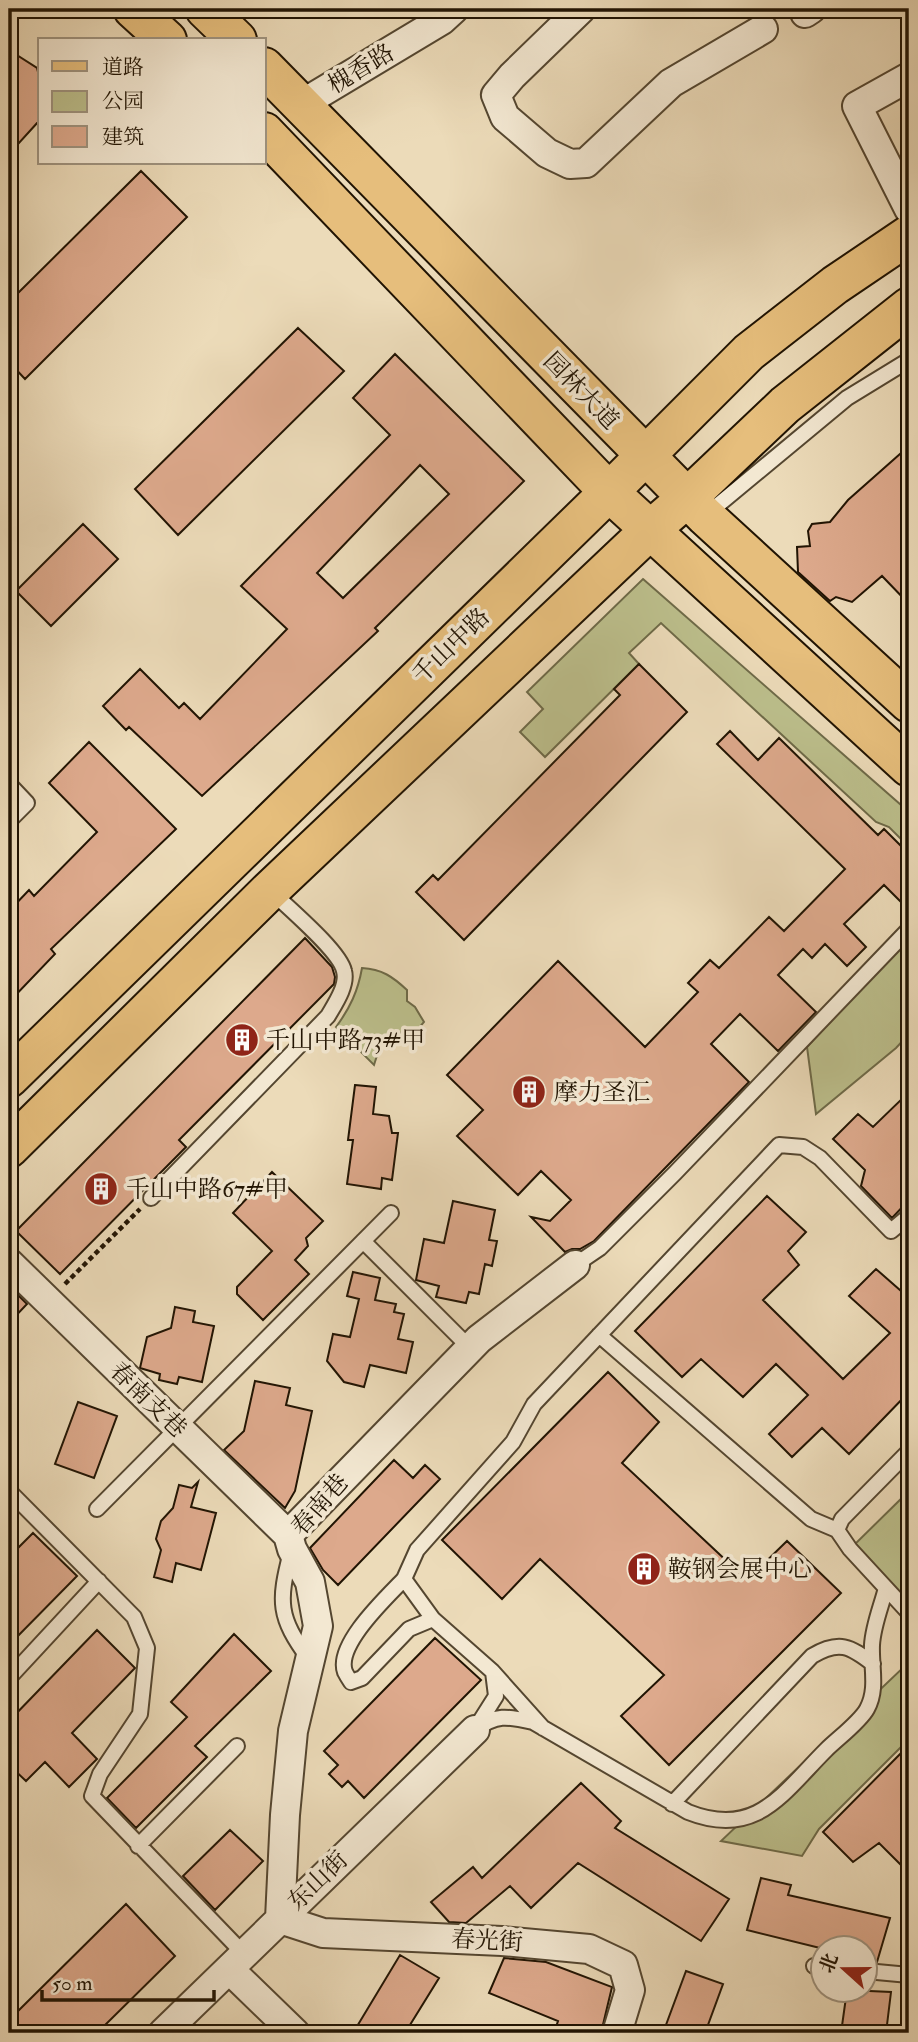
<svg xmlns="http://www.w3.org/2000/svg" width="918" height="2042" viewBox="0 0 918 2042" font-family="'IM FELL Double Pica','Noto Serif SC',serif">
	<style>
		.green { fill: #bcbf8c; stroke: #6e6a48; stroke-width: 2 }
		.building { fill: #dda98c; stroke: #211403; stroke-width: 2; fill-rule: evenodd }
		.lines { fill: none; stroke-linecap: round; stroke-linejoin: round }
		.service-casing { stroke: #544630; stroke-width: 18 }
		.minor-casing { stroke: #544630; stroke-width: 32 }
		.primary-casing { stroke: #211403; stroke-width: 42 }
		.path { stroke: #211403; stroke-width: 4.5; stroke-dasharray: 5 3.5; stroke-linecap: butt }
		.service { stroke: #f3e8d2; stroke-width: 14 }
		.minor { stroke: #f3e8d2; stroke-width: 28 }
		.primary { stroke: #e6be7c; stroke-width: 38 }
		.labels { text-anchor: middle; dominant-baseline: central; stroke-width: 7; stroke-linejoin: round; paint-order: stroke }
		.street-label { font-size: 24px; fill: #211403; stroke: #f3e8d2 }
		.poi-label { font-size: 24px; fill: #211403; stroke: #f3e8d2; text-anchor: start }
	</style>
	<rect width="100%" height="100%" fill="#ecdbb9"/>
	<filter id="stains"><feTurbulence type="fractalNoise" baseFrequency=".00286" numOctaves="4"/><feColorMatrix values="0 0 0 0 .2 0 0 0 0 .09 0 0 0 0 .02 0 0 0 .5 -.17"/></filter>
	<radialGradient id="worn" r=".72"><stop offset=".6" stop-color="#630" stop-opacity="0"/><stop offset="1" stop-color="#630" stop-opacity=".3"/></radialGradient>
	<!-- green -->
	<path class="green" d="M643,579l266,233v35l-20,-20 -13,-5 -215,-199 -32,30 10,11 -94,93 -25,-25 23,-23 -16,-17z
		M909,937v97l-13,14 -80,66 -9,-67z
		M362,968c20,1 31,9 45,22v11l8,6 9,15 -10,12 -19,-2 -15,14 -6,19 -38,-38c14,-19 22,-36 26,-59z
		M909,1491v113l-59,-55z
		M909,1662v77l-90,90 -17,27 -81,-15z"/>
	<!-- building -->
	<path class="building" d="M9,50l28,18 3,12 -2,42 -29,32z
		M141,171l46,46 -162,162 -16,-17v-60z
		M298,328l46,43 -166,164 -43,-46z
		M395,354l129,127 -149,147 3,3 -176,165 -73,-69 -3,3 -23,-24 37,-37 39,39 5,-5 16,16 87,-90 -46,-43 149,-151 -37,-37zM420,465l29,29 -106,104 -26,-25z
		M909,446v158l-27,-28 -30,26 -16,-5 -6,4 -32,-29 -1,-25 13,-1 -2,-15 4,-7 18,-2 18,-22z
		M83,524l35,35 -67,67 -35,-35z
		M639,664l48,48 -223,228 -48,-48 17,-17 5,5 182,-185 -6,-6z
		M730,731l28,29 21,-22 99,97 6,-6 25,25v56l-25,-25 -40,39 22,23 -19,19 -22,-22 -13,14 -9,-9 -25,26 38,37 -38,39 -38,-37 -29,30 38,38 -155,159 -14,8h-8l-7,3 -34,-35 19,4 21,-21 -30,-29 -23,24 -61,-59 26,-26 -36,-35 111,-114 87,86 53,-55 -10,-9 22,-23 9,8 50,-51 15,14 61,-62 -128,-125z
		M89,742l87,87 -125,120 4,5 -46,48v-91l20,-21 5,6 63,-64 -48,-49z
		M305,938l27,29 3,10 -1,7 -155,156 7,7 -126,127 -44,-43z
		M355,1085l21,2 -3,27 16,2 3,17h6l-6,47 -10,-2 -1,11 -34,-5 6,-44h-5z
		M909,1092v108l-17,18 -31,-32 4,-16 -32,-31 25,-25 15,13z
		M272,1172l51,49 -17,17 2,8 -13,14 14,14 -46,46 -26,-26v-7l35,-36 -39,-38z
		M767,1196l39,36 -18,19 11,14 -36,35 80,79 47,-46 -41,-37 27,-27 33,29v94l-60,62 -27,-26 -30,29 -23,-23 39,-39 -32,-31 -33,33 -42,-38 -19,18 -47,-46z
		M453,1201l42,9 -6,30 8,1 -5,25 -7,-2 -6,30 -10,-2 -3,11 -30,-6 3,-11 -23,-6 8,-41 20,4z
		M353,1272l27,6 -5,22 21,4 -2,8 10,2 -6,25 15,3 -7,31 -36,-8 -6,22 -20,-5 -17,-21 6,-27 17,3 9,-38 -12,-3z
		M9,1286l18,18 -18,19z
		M175,1307l20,4 -2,11 21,4 -12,56 -23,-5 -2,7 -18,-4 1,-6 -20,-6 7,-31 24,-9z
		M608,1372l51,50 -37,41 125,117 40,-39 54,52 -172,172 -48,-49 43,-41 -124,-116 -38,40 -60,-59z
		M255,1381l35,7 -4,17 26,6 -17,80 -10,17 -61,-58 20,-19z
		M78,1402l39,14 -23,62 -39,-14z
		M394,1460l19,18 12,-13 15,14 -102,106 -15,-15 -13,-22z
		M198,1482l-7,25 25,6 -15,57 -25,-7 -4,19 -18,-5 7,-27 -5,-11 5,-18 12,-13 6,-23 13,3z
		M33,1533l44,43 -68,69v-88z
		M97,1630l38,38 -63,65 25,26 -28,28 -24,-25 -19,19 -17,-16v-44z
		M234,1634l37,37 -76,75 12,11 -71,71 -29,-30 80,-81 -16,-15z
		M435,1638l46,42 -117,118 -16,-17 -6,6 -13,-13 9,-9 -14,-14z
		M909,1745v128l-30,-30 -26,19 -30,-30z
		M581,1783l40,38 -6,7 114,71 -28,42 -123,-78 -47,45 -21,-22 -44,37 -17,-1 -18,-20 42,-35 9,11z
		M230,1830l33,31 -48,49 -32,-34z
		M761,1878l30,7 -3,10 102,23 -13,44h-12v-14h-45l-73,-18z
		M126,1904l49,52 -78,77h-88v-13z
		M400,1955l39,23 -34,55h-52z
		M504,1958l42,4 66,25 -11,46h-47l4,-12 -69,-28z
		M686,1971l37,13 -18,49h-42z
		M847,1990l44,2 -5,41h-45z"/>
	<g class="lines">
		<!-- service casing -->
		<g class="service-casing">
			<path id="service" d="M706,515l141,-117 62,-38
				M9,784l18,19 -18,18
				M151,1198l177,-182c7,-12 20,-31 16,-45 -4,-20 -57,-64 -73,-80
				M363,1241l107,107
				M575,1265l25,-17 75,-75 234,-244
				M599,1335l212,184 26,11
				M909,1451l-67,68 -5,11 13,19 59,64
				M9,1491l125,126 13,31 -7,66 -40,60 -8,22 152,158
				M97,1509l294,-296
				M291,1552c-13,50 -13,65 18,107
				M404,1579c-17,18 -69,66 -59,93 2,4 4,7 6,10l11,-4 47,-49 24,-10
				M9,1678l90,-97
				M477,1726l19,-30 -3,-24
				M543,1728l-51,-57 -59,-52 -29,-40 13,-29 96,-108 21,-38 245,-259 24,2 17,11 71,73 18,-15
				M475,1730c21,-16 32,-14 58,-8l155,90c68,27 94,-18 138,-62 11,-11 34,-28 41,-41 11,-20 4,-42 5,-64 1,-19 9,-38 14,-57
				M672,1804l140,-148c27,-16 38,-10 61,8
				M138,1846l99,-100
				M814,1966l10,1
				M866,1971l43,4"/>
		</g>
		<!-- minor casing -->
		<g class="minor-casing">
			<path id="minor" d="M581,9l-69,67 -16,19 9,22 42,36 23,11 16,-1 85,-80 92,-54
				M805,13l6,-4
				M909,77l-52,29 52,103
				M302,104l140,-84 12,-11
				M9,1263l279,272
				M288,1535l4,14 18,33 8,44 -25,105 -8,84 -5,104 43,14 179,8 87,8 34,16 7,25 -13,43
				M288,1535l191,-196 96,-74
				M229,1969l66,64
				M163,2033l312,-303"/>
		</g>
		<!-- primary casing -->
		<g class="primary-casing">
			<path id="primary" d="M133,9l34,31
				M205,9l32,31
				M264,67l441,449 204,187
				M264,132l345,360 300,275
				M9,1078l600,-586 140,-140 86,-67 74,-50
				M9,1148l261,-258 380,-360 37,-32 98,-93 124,-98"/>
		</g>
		<!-- path -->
		<path class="path" d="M65,1284l75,-75"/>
		<!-- service -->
		<use href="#service" class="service"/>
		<!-- minor -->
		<use href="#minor" class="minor"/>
		<!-- primary -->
		<use href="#primary" class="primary"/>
	</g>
	<!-- icons -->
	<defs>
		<g id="building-disc" transform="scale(1.75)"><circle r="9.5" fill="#8f2418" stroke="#f3e8d2"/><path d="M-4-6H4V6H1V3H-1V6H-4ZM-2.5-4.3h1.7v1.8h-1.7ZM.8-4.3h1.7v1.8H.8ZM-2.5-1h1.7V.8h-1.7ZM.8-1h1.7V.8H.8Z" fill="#fff"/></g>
	</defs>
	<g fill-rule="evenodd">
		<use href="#building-disc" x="242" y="1040"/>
		<use href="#building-disc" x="529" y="1092"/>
		<use href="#building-disc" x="101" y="1189"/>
		<use href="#building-disc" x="644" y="1569"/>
	</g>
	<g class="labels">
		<!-- street labels -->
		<g class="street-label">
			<text transform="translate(361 69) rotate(-31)">槐香路</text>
			<text transform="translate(581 391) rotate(46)">园林大道</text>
			<text transform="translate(451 646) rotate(-44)">千山中路</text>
			<text transform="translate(148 1400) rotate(44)">春南支巷</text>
			<text transform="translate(320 1505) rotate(-49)">春南巷</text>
			<text transform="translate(318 1881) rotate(-44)">东山街</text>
			<text transform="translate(487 1941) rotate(3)">春光街</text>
		</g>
		<!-- poi labels -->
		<g class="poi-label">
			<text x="266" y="1040">千山中路73#甲</text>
			<text x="554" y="1092">摩力圣汇</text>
			<text x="126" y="1189">千山中路67#甲</text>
			<text x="668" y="1569">鞍钢会展中心</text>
		</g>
	</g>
	<!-- margin -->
	<rect width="918" height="2042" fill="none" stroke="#ecdbb9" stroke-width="35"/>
	<rect x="10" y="10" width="897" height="2021" fill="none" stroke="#211403" stroke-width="3.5"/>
	<rect x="18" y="18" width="883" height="2007" fill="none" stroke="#211403" stroke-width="2"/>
	<!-- legend -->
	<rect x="38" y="38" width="228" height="126" fill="#f3e8d2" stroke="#9f937f" stroke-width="2"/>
	<rect x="52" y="61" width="35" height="10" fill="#e6be7c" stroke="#9f937f" stroke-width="2"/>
	<text x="102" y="74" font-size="21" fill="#211403">道路</text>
	<rect x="52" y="91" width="35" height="21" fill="#bcbf8c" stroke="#9f937f" stroke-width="2"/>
	<text x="102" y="108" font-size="21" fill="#211403">公园</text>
	<rect x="52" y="126" width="35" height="21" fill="#dda98c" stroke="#9f937f" stroke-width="2"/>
	<text x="102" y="144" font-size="21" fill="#211403">建筑</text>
	<!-- north arrow -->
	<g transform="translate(844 1969) rotate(291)"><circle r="33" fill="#f3e8d2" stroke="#9f937f" stroke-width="2"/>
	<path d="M0-5L12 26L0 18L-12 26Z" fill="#8f2418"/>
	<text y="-10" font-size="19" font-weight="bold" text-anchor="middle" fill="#211403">北</text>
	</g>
	<!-- scale -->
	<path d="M42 1990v10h172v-10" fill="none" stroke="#211403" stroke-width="3.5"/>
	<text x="52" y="1990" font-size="21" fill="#211403" stroke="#f3e8d2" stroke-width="5" paint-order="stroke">50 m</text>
	<rect width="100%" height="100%" filter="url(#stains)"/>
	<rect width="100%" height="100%" fill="url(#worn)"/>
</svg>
